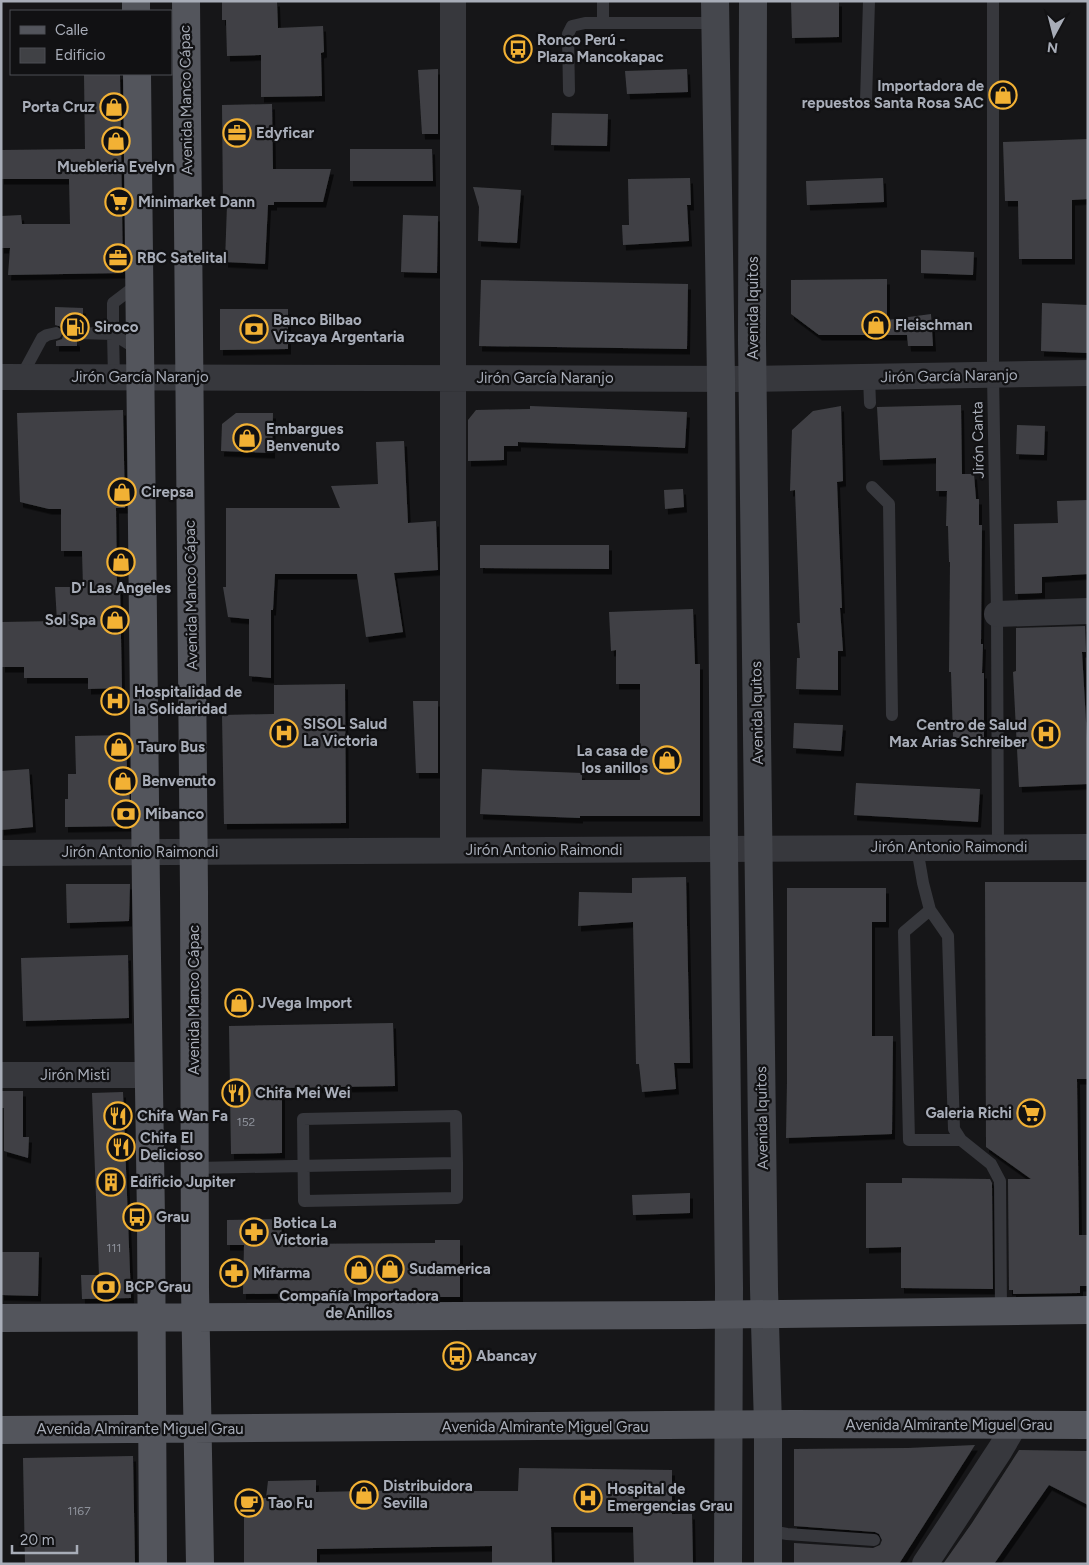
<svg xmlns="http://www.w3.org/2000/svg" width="1089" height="1565" viewBox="0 0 1089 1565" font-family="Figtree,sans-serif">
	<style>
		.building { fill: #404145; filter: url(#shadow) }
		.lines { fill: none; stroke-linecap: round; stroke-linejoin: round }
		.lane { stroke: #37383d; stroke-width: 12 }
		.street { stroke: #37383d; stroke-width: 26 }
		.secondary { stroke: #45474d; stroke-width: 28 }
		.primary { stroke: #53555c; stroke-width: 28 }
		.labels { text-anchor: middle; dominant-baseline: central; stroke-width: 4.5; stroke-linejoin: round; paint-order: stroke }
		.number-label { font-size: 12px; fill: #8e929b }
		.poi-label { font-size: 15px; font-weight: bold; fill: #a8adb8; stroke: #111113; text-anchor: start }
		.street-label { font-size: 15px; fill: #a8adb8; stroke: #111113 }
	</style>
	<defs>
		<filter id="shadow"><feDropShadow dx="3" dy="5.5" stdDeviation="0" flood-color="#0009"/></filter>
	</defs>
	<rect width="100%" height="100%" fill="#161618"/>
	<!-- building -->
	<path class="building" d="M222,1h55l1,27 45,-2 1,26 -3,1 1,43 -61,1v-42l-34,1 -1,-36h-4z
		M791,1h48v36l-47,1z
		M438,69v65h-16l-4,-64z
		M687,69l1,23 -61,2 -2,-23z
		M84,74h36l3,199 -115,2 2,-27h-9v-32l20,-1 1,9h48l-1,-45h-68v-29l84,-1z
		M272,104l1,65h58l-8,33h-49v3h-6l-3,59 -40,-2 2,-57h-4l-1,-100z
		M552,113l56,1 -1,32 -56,-1z
		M1088,139v60l-16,1v59h-53l-1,-58h-13l-2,-59z
		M350,149h82l1,32h-83z
		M690,178l1,27h-4l2,36 -66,4 -1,-20h7l-1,-46z
		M883,178l1,24 -77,3 -1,-24z
		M473,187l48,3 -4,53 -39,-2 1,-34z
		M403,215l35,1 -1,57 -36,-1z
		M921,250l53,2 -1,23 -52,-2z
		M887,279v41l44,-6 2,32h-25l-1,-11h-88l-28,-21v-34z
		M481,280l207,4 -1,65 -208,-3z
		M1042,303l46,2v48l-47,-2z
		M55,307l28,1v17l-9,1 -5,6 1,5 7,4v5h-21v-5l6,-2 2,-7 -2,-5 -7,-2z
		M220,309h68v40l-68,1z
		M961,405l1,69h12l2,25h3v26h3l-1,119h2l-1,29h2v64l-31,1 -2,-66h-2l1,-110h-1l-1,-36h-2l1,-35h-11v-33l-56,2 -3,-53z
		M530,406l157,6 -2,36 -167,-6v4h-14v14l-36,1v-41l8,-10 54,-1z
		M841,406l2,75 -6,1 5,126h-2l3,43h-5v39l-42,-1 1,-31h3l-3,-35h3l-5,-133 -5,1 2,-61 21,-19z
		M123,410l2,98h-9l1,78h3l2,102 -34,1v-11h-64v-11h-22v-45l55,-1 -2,-34h28l-1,-36h-21v-42h-12l-29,-7 -3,-89z
		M236,413h37l-1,40 -51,-2 1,-27z
		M1017,425l28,1 -1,29 -28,-1z
		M404,441l4,82 28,-2 2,49 -44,3 9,59 -37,5 -9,-63h-82l-2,36h-2v68l-22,-2v-57l-21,-2 -5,-30h3v-79h114l-9,-22 47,-2 -2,-42z
		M683,489l1,18 -19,2 -1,-19z
		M1088,500v74l-46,3v16l-27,1 -1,-70 44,-1 -1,-22z
		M480,545h129v24l-129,-1z
		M693,609l2,55h5v152h-120v2l-100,-4 2,-45 100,4v7h58v-96h-24v-34l-5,1 -2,-39z
		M1085,626l1,26h-4l6,104v28l-69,3 -6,-115 3,-1v-43z
		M345,684l1,139 -122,1 -2,-109 52,-1v-29z
		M413,701h25v72h-22z
		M794,723l49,2 -2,26 -48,-3z
		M126,735l1,34h2l1,57 -65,1v-28h3v-25h8l-1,-38z
		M29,769l4,58 -32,3v-59z
		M856,783l124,6 -2,33 -124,-7z
		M686,877l4,186h-16l2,26 -34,3 -3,-28h-3l-3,-142 -55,4 1,-34 53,1v-15z
		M985,882h103v197h-11l2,156h9v51h-8v7l-67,1v-4h-4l-1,-111h23l-45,-32z
		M66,884h64l-1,37 -62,2z
		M787,888h99v34h-14v114h21l-1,98 -106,4 1,-56z
		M128,955l1,63 -106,3 -2,-63z
		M393,1023l2,63 -113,2v65l-51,1 -2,-128z
		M1,1091h22v46h6l-1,21 -24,-7v-43h-3z
		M123,1092l8,206 -49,1 -1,-24h18l-7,-182z
		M902,1178l88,1 2,4 1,106 -92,-1v-41l-35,1v-65h36z
		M690,1193v20l-57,2 -1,-20z
		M281,1219l1,25 153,-1v-3h25v57h-25v-2l-90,2v-4l-102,1 1,-49h-17v-25z
		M1,1252h38l-1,44 -37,-1z
		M975,1445l-76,119h-105v-21l79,5 7,-3 2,-5 -3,-6 -4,-2 -81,-6v-77l114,-1z
		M1019,1450l69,1v54l-39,-20 -55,79h-51l29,-41z
		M133,1456l2,108h-110l-2,-106z
		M519,1468l153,2v44h20l1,50h-59l-1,-37h-82l1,37h-60v-18l-175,3v15h-73v-66h22l2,-17 48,-1v12l156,-3v2h46z"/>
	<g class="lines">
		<!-- lane -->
		<path class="lane" d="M603,1v22h113
			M993,1v374l4,239 1,233
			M569,91l-1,-57 4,-8 13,-3h18
			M866,101l3,-100
			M138,284l-25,19v31l27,17
			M77,333l36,1 1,43
			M21,377l21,-39 5,-3 9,-2
			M869,378l1,25
			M872,487l17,17 3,211
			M917,848l6,35 7,27 18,26 6,193 7,11 30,24 9,17 1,130
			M930,910l-26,22 5,208h52
			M195,1168c87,-1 174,-4 262,-5v35l-153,3 -1,-82 153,-3 1,47
			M768,1527l8,5 11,2 87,6"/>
		<!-- street -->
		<path class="street" d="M453,1v849
			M1,377l752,2 335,-6
			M997,614l91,-3
			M1,853l1087,-6
			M1,1075h148
			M925,1564l75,-114 14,-24"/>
		<!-- secondary -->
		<path class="secondary" d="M715,1l6,378 3,470 5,439 -1,276
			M753,1l-1,339 12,949 4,136v139"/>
		<!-- primary -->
		<path class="primary" d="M136,1v10
			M186,1l8,891 1,396 5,276
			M137,74l9,818 5,327 2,345
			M1,1318l694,-3 393,-5
			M1,1430l791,-6 296,1"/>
	</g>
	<!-- icons -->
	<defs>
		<g id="bus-ring" transform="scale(1.4375)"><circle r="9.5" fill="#111113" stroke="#f2b134" stroke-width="1.5"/><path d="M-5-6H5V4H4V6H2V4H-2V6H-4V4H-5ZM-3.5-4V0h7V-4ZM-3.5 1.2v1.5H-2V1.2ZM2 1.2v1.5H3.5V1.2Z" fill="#f2b134"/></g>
		<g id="shop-ring" transform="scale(1.4375)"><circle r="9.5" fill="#111113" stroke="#f2b134" stroke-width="1.5"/><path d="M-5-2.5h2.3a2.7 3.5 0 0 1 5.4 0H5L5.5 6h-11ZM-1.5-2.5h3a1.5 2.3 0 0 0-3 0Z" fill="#f2b134"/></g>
		<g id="office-ring" transform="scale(1.4375)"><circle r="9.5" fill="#111113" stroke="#f2b134" stroke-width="1.5"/><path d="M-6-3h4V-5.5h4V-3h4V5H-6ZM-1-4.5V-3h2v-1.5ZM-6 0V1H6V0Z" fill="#f2b134"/></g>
		<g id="supermarket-ring" transform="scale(1.4375)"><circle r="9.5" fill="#111113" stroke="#f2b134" stroke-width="1.5"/><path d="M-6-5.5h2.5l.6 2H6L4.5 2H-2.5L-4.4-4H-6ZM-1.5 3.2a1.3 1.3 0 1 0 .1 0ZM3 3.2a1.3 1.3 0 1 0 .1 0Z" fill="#f2b134"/></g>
		<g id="fuel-ring" transform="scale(1.4375)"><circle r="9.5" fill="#111113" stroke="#f2b134" stroke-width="1.5"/><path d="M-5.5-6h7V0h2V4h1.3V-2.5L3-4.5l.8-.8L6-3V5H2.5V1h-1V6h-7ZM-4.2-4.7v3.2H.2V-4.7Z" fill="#f2b134"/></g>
		<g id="bank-ring" transform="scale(1.4375)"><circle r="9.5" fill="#111113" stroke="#f2b134" stroke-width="1.5"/><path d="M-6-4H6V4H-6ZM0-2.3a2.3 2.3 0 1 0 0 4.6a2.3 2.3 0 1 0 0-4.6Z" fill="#f2b134"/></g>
		<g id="hospital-ring" transform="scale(1.4375)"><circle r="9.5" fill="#111113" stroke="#f2b134" stroke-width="1.5"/><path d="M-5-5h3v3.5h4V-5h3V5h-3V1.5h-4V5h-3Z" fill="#f2b134"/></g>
		<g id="restaurant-ring" transform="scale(1.4375)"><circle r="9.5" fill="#111113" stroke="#f2b134" stroke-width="1.5"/><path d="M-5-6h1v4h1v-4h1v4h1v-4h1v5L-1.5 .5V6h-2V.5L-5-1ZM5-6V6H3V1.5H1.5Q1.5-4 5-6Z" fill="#f2b134"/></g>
		<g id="building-ring" transform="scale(1.4375)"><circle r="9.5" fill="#111113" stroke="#f2b134" stroke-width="1.5"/><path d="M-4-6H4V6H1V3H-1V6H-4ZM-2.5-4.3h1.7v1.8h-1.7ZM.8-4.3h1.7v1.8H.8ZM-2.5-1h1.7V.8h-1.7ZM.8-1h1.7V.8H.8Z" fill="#f2b134"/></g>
		<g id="pharmacy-ring" transform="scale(1.4375)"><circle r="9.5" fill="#111113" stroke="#f2b134" stroke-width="1.5"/><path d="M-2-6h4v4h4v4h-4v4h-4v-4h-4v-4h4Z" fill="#f2b134"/></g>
		<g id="cafe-ring" transform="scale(1.4375)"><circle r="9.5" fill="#111113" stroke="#f2b134" stroke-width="1.5"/><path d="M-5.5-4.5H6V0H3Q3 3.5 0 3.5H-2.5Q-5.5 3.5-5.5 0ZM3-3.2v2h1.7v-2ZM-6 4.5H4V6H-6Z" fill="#f2b134"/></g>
	</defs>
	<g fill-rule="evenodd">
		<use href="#bus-ring" x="518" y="49"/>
		<use href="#shop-ring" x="1003" y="95"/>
		<use href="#shop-ring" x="114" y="107"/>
		<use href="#office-ring" x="237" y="133"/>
		<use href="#shop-ring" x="116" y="141"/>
		<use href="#supermarket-ring" x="119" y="202"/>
		<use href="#office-ring" x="118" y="258"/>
		<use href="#shop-ring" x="876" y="325"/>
		<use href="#fuel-ring" x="75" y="327"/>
		<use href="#bank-ring" x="254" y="329"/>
		<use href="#shop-ring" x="247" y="438"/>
		<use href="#shop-ring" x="122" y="492"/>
		<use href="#shop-ring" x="121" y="562"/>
		<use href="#shop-ring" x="115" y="620"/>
		<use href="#hospital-ring" x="115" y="701"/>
		<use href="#hospital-ring" x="284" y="733"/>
		<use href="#hospital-ring" x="1046" y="734"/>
		<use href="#shop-ring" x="119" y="747"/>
		<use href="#shop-ring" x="667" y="760"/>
		<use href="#shop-ring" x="123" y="781"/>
		<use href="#bank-ring" x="126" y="814"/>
		<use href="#shop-ring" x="239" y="1003"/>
		<use href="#restaurant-ring" x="236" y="1093"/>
		<use href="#supermarket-ring" x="1031" y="1113"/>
		<use href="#restaurant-ring" x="118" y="1116"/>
		<use href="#restaurant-ring" x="121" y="1147"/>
		<use href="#building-ring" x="111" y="1182"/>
		<use href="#bus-ring" x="137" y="1217"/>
		<use href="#pharmacy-ring" x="254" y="1232"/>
		<use href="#shop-ring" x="390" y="1269"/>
		<use href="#shop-ring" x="359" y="1270"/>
		<use href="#pharmacy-ring" x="234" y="1273"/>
		<use href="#bank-ring" x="106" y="1287"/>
		<use href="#bus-ring" x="457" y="1356"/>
		<use href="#shop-ring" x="364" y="1495"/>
		<use href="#hospital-ring" x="588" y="1498"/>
		<use href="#cafe-ring" x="249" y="1503"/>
	</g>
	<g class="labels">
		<!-- number labels -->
		<g class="number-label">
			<text x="246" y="1122">152</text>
			<text x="114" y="1248">111</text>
			<text x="79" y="1511">1167</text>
		</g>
		<!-- poi labels -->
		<g class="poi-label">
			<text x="537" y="40">Ronco Perú -<tspan x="537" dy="17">Plaza Mancokapac</tspan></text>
			<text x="984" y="86" text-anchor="end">Importadora de<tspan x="984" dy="17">repuestos Santa Rosa SAC</tspan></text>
			<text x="95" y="107" text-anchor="end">Porta Cruz</text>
			<text x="256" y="133">Edyficar</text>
			<text x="116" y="167" text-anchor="middle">Muebleria Evelyn</text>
			<text x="138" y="202">Minimarket Dann</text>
			<text x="137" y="258">RBC Satelital</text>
			<text x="273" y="320">Banco Bilbao<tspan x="273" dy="17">Vizcaya Argentaria</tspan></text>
			<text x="895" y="325">Fleischman</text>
			<text x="94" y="327">Siroco</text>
			<text x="266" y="429">Embargues<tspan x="266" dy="17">Benvenuto</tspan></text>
			<text x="141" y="492">Cirepsa</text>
			<text x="121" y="588" text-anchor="middle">D' Las Angeles</text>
			<text x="96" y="620" text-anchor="end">Sol Spa</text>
			<text x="134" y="692">Hospitalidad de<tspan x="134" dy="17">la Solidaridad</tspan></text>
			<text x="303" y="724">SISOL Salud<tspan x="303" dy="17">La Victoria</tspan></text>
			<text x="1027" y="725" text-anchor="end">Centro de Salud<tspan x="1027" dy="17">Max Arias Schreiber</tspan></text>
			<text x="138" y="747">Tauro Bus</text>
			<text x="648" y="751" text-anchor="end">La casa de<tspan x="648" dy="17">los anillos</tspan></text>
			<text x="142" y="781">Benvenuto</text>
			<text x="145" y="814">Mibanco</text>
			<text x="258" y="1003">JVega Import</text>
			<text x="255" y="1093">Chifa Mei Wei</text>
			<text x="1012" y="1113" text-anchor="end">Galeria Richi</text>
			<text x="137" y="1116">Chifa Wan Fa</text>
			<text x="140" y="1138">Chifa El<tspan x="140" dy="17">Delicioso</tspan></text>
			<text x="130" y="1182">Edificio Jupiter</text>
			<text x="156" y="1217">Grau</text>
			<text x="273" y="1223">Botica La<tspan x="273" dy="17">Victoria</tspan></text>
			<text x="409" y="1269">Sudamerica</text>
			<text x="253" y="1273">Mifarma</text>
			<text x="125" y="1287">BCP Grau</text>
			<text x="359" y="1296" text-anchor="middle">Compañía Importadora<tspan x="359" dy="17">de Anillos</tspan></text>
			<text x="476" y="1356">Abancay</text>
			<text x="383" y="1486">Distribuidora<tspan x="383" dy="17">Sevilla</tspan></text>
			<text x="607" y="1489">Hospital de<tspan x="607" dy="17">Emergencias Grau</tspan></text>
			<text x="268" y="1503">Tao Fu</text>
		</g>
		<!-- street labels -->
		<g class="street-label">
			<text transform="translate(186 100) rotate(-91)">Avenida Manco Cápac</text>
			<text transform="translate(753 308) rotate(-90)">Avenida Iquitos</text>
			<text transform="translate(949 376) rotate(-1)">Jirón García Naranjo</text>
			<text x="140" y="377">Jirón García Naranjo</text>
			<text x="545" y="378">Jirón García Naranjo</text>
			<text transform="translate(978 440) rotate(-91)">Jirón Canta</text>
			<text transform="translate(191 595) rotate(-91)">Avenida Manco Cápac</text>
			<text transform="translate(757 713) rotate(-91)">Avenida Iquitos</text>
			<text x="949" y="847">Jirón Antonio Raimondi</text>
			<text x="544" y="850">Jirón Antonio Raimondi</text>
			<text x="140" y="852">Jirón Antonio Raimondi</text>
			<text transform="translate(194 1000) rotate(-90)">Avenida Manco Cápac</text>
			<text x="75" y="1075">Jirón Misti</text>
			<text transform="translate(762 1118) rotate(-91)">Avenida Iquitos</text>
			<text x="949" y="1425">Avenida Almirante Miguel Grau</text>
			<text x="545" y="1427">Avenida Almirante Miguel Grau</text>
			<text x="140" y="1429">Avenida Almirante Miguel Grau</text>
		</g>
	</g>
	<!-- border -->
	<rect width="1089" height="1565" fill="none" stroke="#a8adb8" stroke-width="5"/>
	<!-- legend -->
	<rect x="10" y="10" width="162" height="65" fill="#111113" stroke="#4d4f55"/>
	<rect x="20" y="26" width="25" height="8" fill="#53555c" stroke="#4d4f55"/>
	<text x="55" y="35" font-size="15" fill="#a8adb8">Calle</text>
	<rect x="20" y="48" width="25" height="15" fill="#404145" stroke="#4d4f55"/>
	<text x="55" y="60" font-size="15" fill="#a8adb8">Edificio</text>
	<!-- north arrow -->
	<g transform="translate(1054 35) rotate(187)" stroke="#111113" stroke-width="4" paint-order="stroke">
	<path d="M0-4L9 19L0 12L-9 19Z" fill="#a8adb8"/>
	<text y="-8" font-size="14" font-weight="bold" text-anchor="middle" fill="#a8adb8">N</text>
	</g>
	<!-- scale -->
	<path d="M12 1545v8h65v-8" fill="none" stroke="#a8adb8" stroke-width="2.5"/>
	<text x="20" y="1545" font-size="15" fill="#a8adb8" stroke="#111113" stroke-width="4" paint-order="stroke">20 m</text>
</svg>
